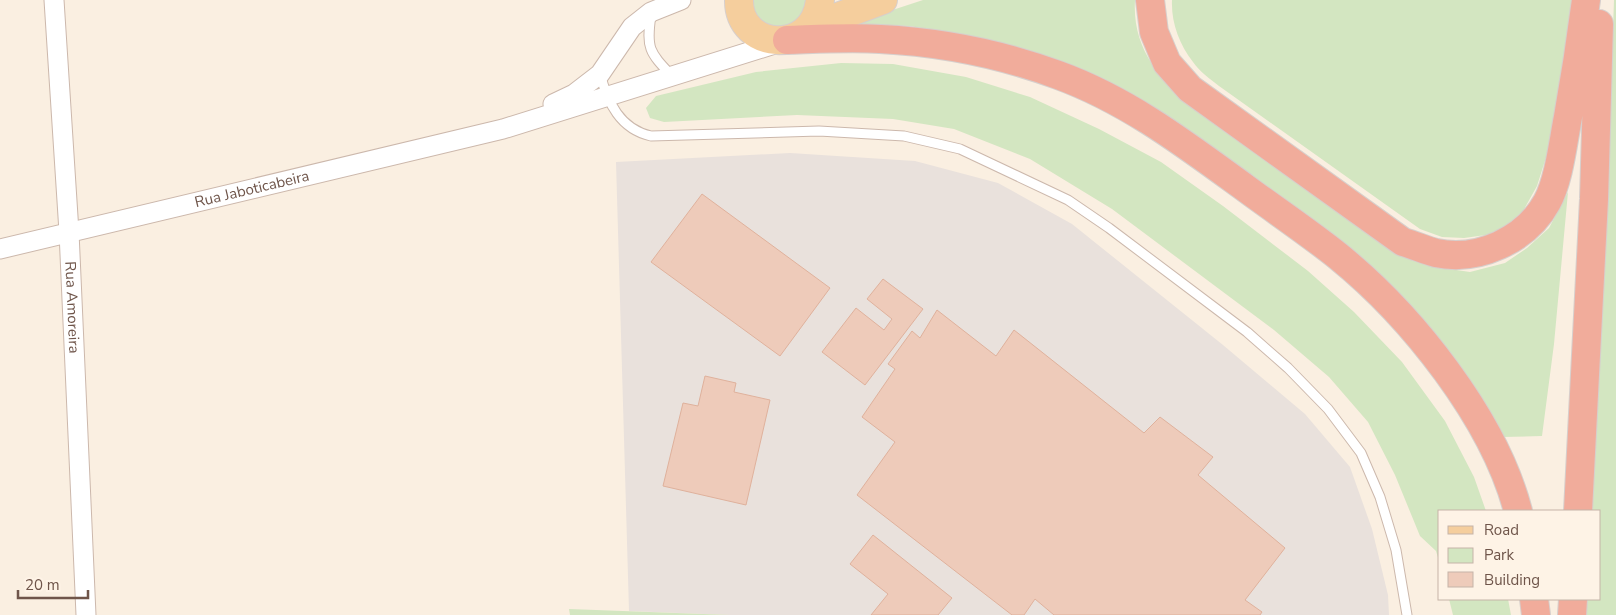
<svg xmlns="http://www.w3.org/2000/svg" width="1616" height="615" viewBox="0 0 1616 615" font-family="'Nunito Sans',sans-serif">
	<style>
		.industrial { fill: #e9e1dc }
		.green { fill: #d3e6c1 }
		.building { fill: #eecbba; stroke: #dfb19c }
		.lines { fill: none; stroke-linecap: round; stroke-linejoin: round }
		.lane-casing { stroke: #ccb8ac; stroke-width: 11 }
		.street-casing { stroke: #ccb8ac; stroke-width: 21 }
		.primary-casing { stroke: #d7cfcc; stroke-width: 30 }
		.highway-casing { stroke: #d7cfcc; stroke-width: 30 }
		.lane { stroke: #fff; stroke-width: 9 }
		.street { stroke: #fff; stroke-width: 19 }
		.primary { stroke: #f5ce9d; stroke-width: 28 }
		.highway { stroke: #f1ac9b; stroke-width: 28 }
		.labels { text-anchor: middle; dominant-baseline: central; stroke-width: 4; stroke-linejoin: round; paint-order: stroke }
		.street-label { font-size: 15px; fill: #6f554a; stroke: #fef3e6 }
	</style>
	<rect width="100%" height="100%" fill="#faefe1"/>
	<!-- industrial -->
	<path class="industrial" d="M790,153l125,8 83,22 74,41 151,121 82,69 45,53 22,62 16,66 1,20h-659l-101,-4 -13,-449z"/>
	<!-- green -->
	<path class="green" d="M750,0h58l-7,20 -26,9 -17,-8z
		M923,0h212c-3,48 24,78 57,108l208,148 36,11 34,5 35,-9 22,-15 22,-20 19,-36 -14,152 -12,92 -40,1c-6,-13 -12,-26 -20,-38 -33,-52 -73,-97 -118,-138l-349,-214 -55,-13 -51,-8 -59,-2z
		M1172,0h401l-25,151 -11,35 -14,25 -18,16 -19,8 -22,3 -22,-1 -22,-8 -201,-143c-9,-7 -20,-15 -26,-24 -14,-18 -22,-40 -21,-62z
		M1614,0h2v615h-30l1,-16h13v-88h-9l16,-299z
		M841,63l52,1 73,13 64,20 69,32 62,33 62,44 85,65 46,41 48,50 43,59 29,56 12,34h-46v53l-4,-13 -16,-15 -25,-61 -27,-53 -39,-45 -55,-47 -162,-121 -82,-50 -76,-30 -61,-10 -96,-4 -133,7 -14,-4 -4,-10 10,-12 100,-24z
		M1449,599h59l3,16h-58z
		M569,609l161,6h-160z"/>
	<!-- building -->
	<path class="building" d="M702,194l128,94 -50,68 -129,-94z
		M883,279l40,30 -58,76 -43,-33 34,-44 28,22 8,-11 -25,-20z
		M937,310l59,46 18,-26 130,103 16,-16 53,40 -15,18 87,73 -40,52 17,12 -2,3h-206l-19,-16 -11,16h-12l-155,-120 38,-53 -33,-25 33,-48 -7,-5 24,-33 8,7z
		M705,376l31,7 -2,9 36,8 -24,105 -83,-19 20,-83 15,3z
		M873,535l79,63 -14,17h-67l17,-21 -38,-30z"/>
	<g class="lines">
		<!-- lane casing -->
		<g class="lane-casing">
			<path id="lane" d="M651,15c-5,33 -2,37 21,61
				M600,74c8,29 20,55 51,62l168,-5 85,5 56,13 108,51 41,28 138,104 41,36 40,41 33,44 19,44 16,53 11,65"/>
		</g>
		<!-- street casing -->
		<g class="street-casing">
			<g id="street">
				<path id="s1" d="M54,0l15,232 17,383"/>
				<path d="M553,104l21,-10 26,-20 32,-47 19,-15 30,-12"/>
				<path id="s2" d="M0,249l503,-120 278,-87"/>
			</g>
		</g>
		<!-- primary casing -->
		<g class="primary-casing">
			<path id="primary" d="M739,0c-1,50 75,57 81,0
				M811,27l72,-27"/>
		</g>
		<!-- highway casing -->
		<g class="highway-casing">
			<path id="highway" d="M1150,0l4,32 13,31 23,26 213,153c11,3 22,8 33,11 42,9 90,-13 111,-51 12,-22 16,-60 21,-85 7,-39 13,-78 18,-117
				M787,40c31,-1 63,-3 93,-1 60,3 121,15 178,36 69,25 127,69 186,112 31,23 64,45 94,69 74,60 156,163 180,255
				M1578,511l16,-312 5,-175
				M1534,599l2,16
				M1572,615l1,-16"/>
		</g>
		<!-- lane -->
		<use href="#lane" class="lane"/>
		<!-- street -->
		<use href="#street" class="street"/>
		<!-- primary -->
		<use href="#primary" class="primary"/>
		<!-- highway -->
		<use href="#highway" class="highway"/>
	</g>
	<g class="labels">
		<!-- street labels -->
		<g class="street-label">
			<text stroke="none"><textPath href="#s2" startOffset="259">Rua Jaboticabeira</textPath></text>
			<text stroke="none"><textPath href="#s1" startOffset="308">Rua Amoreira</textPath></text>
		</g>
	</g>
	<!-- legend -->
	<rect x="1438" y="510" width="162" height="90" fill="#fef3e6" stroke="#c5b4a8"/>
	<rect x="1448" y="526" width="25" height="8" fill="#f5ce9d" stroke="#c5b4a8"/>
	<text x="1484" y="535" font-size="15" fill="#6f554a">Road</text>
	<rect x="1448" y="548" width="25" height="15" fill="#d3e6c1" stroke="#c5b4a8"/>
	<text x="1484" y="560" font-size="15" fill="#6f554a">Park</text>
	<rect x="1448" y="572" width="25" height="15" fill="#eecbba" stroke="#c5b4a8"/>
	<text x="1484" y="585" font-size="15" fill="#6f554a">Building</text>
	<!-- scale -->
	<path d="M18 590v8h70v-8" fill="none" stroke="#6f554a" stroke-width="2.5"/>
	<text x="25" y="590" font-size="15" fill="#6f554a" stroke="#fef3e6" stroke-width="4" paint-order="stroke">20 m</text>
</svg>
